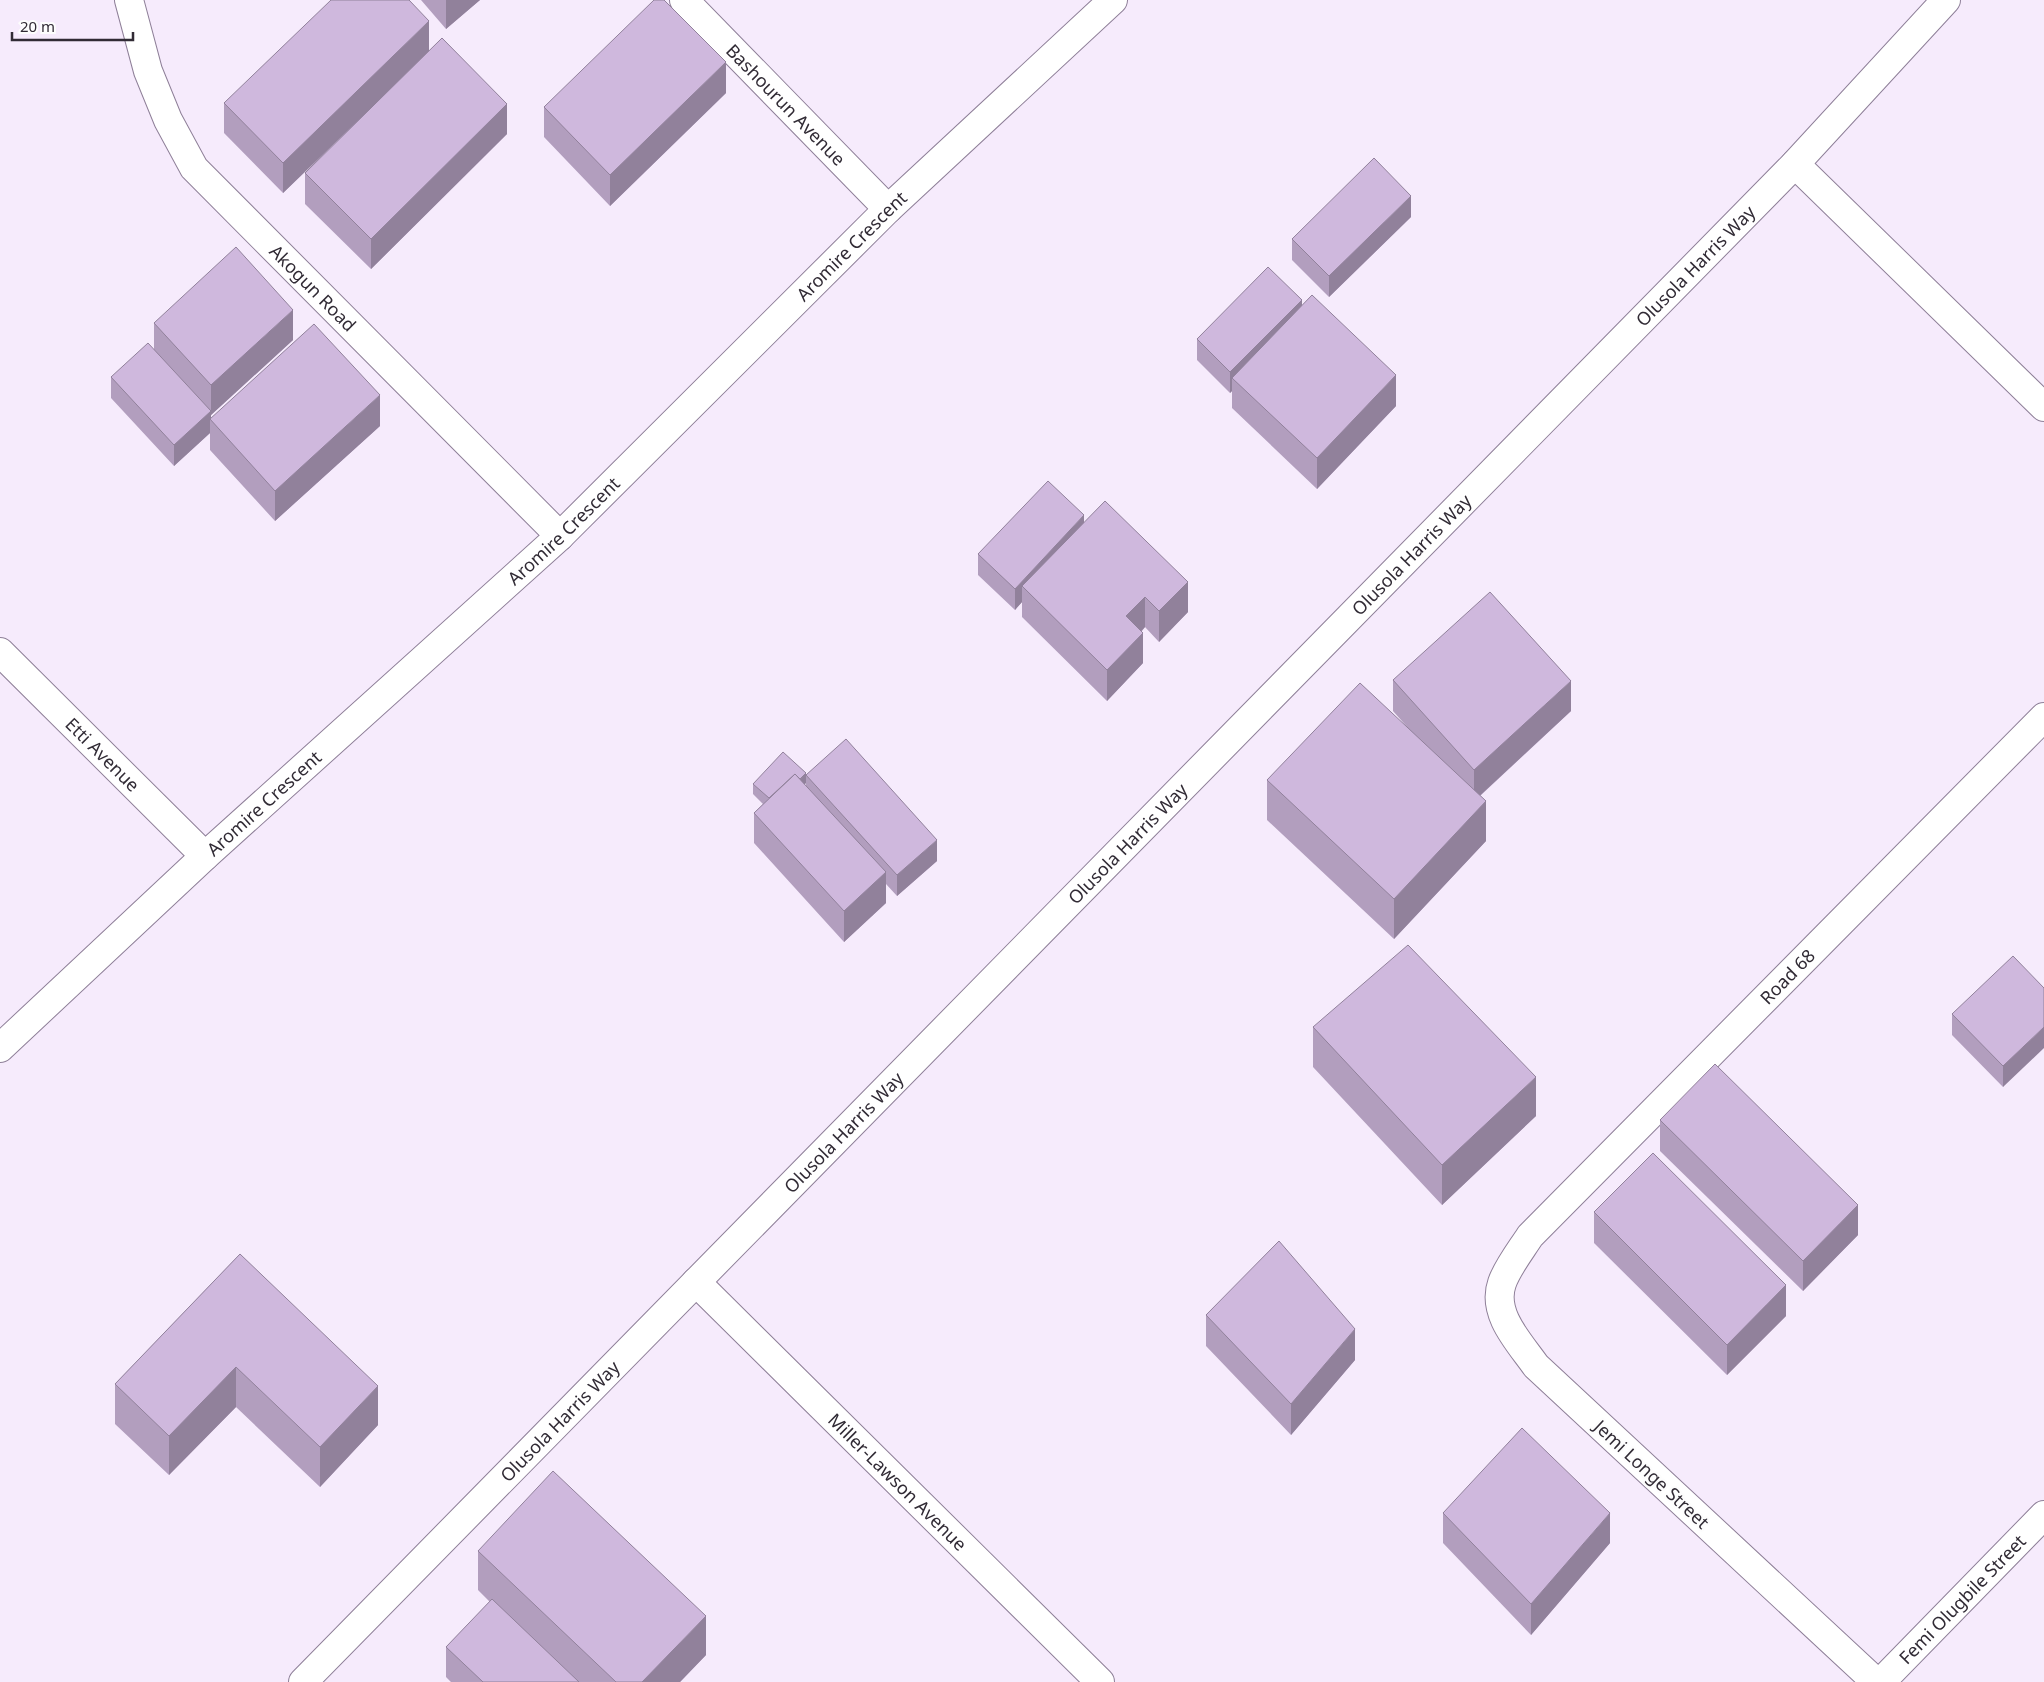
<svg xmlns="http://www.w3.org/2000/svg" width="2044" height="1682" viewBox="0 0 2044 1682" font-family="'Noto Sans',sans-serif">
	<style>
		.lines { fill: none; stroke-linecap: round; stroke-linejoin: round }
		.minor-casing { stroke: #8e7f98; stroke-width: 30 }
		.minor { stroke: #fff; stroke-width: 28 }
		.wall { fill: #b29ebe }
		.shaded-wall { fill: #91819b }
		.building { fill: #cfb8dd; stroke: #91819b }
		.labels { text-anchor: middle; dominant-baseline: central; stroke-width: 4.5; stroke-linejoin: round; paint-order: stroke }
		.street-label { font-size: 18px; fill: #312b35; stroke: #fdfdfd }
	</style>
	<rect width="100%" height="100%" fill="#f6ebfc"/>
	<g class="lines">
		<!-- minor casing -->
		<g class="minor-casing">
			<g id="minor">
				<path id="s1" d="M129,0l19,71 20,49 26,48 366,368"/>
				<path id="s2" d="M684,0l204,209"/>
				<path d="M1795,164l249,243"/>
				<path id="s3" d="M0,652l205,204"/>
				<path id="s4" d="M0,1048l205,-192 355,-320 328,-327 225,-209"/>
				<path id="s5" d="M696,1282l404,400"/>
				<path id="s6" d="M303,1682l1492,-1518 151,-164"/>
				<path id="s7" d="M1876,1682l-340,-316c-16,-23 -45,-52 -34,-83 5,-15 19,-33 28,-47l514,-519"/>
				<path id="s8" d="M1881,1682l163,-167"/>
			</g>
		</g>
		<!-- minor -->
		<use href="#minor" class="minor"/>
	</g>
	<!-- wall -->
	<path class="wall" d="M421,0h59l-34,29z
		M429,50l78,84 -136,135 -66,-65v-31l58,-57 -80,77 -59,-60v-30z
		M726,93l-116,113 -66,-69v-30z
		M1411,217l-82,80 -37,-37v-21z
		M1302,306l94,100 -79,83 -85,-81v-17l-2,2 -33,-33v-21z
		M154,323l139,17 -82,75v3l169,8 -105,95 -65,-71v-17l-36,33 -63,-68v-21l43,-28z
		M1084,523l104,89 -29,30 -14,-15 -3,4 1,32 -36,38 -85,-84v-15l-7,8 -37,-35v-21z
		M1393,680l178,31 -91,85 6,45 -92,98 -127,-119v-40l142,-51 -16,-18z
		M806,775l131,86 -40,35 -11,-12v19l-42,39 -90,-99v-30l9,-9 -10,-10v-10l53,-1 -1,1 1,2z
		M2044,988l-41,99 -51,-52v-21z
		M1313,1027l223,89 -94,89 -129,-138z
		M1660,1120l198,115 -55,56 -143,-140z
		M1594,1212l192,104 -59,59 -133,-132z
		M240,1254l138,171 -58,62 -84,-80 -67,68 -54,-51v-40z
		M1206,1315l149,45 -64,75 -85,-89z
		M1443,1513l167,30 -79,92 -88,-92z
		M478,1551l228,104 -26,27h-229l-5,-5v-30l44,-45 -12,-12z"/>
	<!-- shaded-wall -->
	<path class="shaded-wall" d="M446,0h34l-34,29z
		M429,21v31l-146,141v-30z
		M726,62v31l-116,113v-31z
		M507,104v30l-136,135v-30z
		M1411,196v21l-82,80v-21z
		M1302,300v21l-70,57v13l-2,2v-21z
		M293,310v30l-82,75v5l-1,-1v14l-36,33v-21l37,-34v-26z
		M1396,375v31l-79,83v-31z
		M380,395v31l-105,95v-30z
		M1084,515v21l-62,50v16l-7,8v-21z
		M1188,582v30l-29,30v-31z
		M1145,597v30l-19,20v-31z
		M1143,633v30l-36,38v-31z
		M1571,681v30l-97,90v-31z
		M806,773v10l-30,32v-10z
		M1486,801v40l-92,98v-40z
		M937,840v21l-40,35v-21z
		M886,872v31l-42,39v-31z
		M2044,1027v21l-41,39v-21z
		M1536,1077v39l-94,89v-40z
		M1858,1205v30l-55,56v-30z
		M1786,1285v31l-59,59v-30z
		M1355,1329v31l-64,75v-31z
		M236,1367v40l-67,68v-39z
		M378,1386v39l-58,62v-40z
		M1610,1513v30l-79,92v-31z
		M706,1616v39l-26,27h-38z"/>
	<!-- building -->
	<path class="building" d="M331,0h78l20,21 -146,142 -59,-60z
		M654,0h10l62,62 -116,113 -66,-68z
		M442,38l65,66 -136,135 -66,-66z
		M1374,158l37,38 -82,80 -37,-37z
		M236,247l57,63 -82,75 -57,-62z
		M1268,267l34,33 -72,72 -33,-33z
		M1312,295l84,80 -79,83 -85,-80z
		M314,324l66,71 -105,96 -65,-72z
		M148,343l63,68 -37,34 -63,-68z
		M1048,481l36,34 -69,74 -37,-35z
		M1105,501l83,81 -29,29 -14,-14 -19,19 17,17 -36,37 -85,-84z
		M1490,592l81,89 -97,89 -81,-90z
		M1360,683l126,118 -92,98 -127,-119z
		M846,739l91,101 -40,35 -91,-100z
		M783,752l23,21 -6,6 -5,-5 -26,24 -16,-14z
		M795,774l91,98 -42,39 -90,-98z
		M1408,945l128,132 -94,88 -129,-138z
		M2013,956l31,32v39l-41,39 -51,-52z
		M1715,1064l143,141 -55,56 -143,-141z
		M1653,1153l133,132 -59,60 -133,-133z
		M1279,1241l76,88 -64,75 -85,-89z
		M240,1254l138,132 -58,61 -84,-80 -67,69 -54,-52z
		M1522,1428l88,85 -79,91 -88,-91z
		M553,1471l153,145 -64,66h-26l-138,-131z
		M492,1599l87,83h-96l-37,-35z"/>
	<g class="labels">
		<!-- street labels -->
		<g class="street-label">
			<text stroke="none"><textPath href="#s2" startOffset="146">Bashourun Avenue</textPath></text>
			<text stroke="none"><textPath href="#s4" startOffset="1170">Aromire Crescent</textPath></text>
			<text stroke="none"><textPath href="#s6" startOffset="1986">Olusola Harris Way</textPath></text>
			<text stroke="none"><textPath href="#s1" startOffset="350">Akogun Road</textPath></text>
			<text stroke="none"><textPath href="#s4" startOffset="765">Aromire Crescent</textPath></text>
			<text stroke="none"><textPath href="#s6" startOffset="1581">Olusola Harris Way</textPath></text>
			<text stroke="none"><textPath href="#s3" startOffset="145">Etti Avenue</textPath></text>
			<text stroke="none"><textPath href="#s4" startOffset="360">Aromire Crescent</textPath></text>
			<text stroke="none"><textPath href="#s6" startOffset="1176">Olusola Harris Way</textPath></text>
			<text stroke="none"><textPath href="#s7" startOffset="978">Road 68</textPath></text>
			<text stroke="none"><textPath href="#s6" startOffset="771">Olusola Harris Way</textPath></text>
			<text stroke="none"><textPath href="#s6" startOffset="366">Olusola Harris Way</textPath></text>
			<text transform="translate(1652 1474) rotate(43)">Jemi Longe Street</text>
			<text stroke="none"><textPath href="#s5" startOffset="284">Miller-Lawson Avenue</textPath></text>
			<text stroke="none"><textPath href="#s8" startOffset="116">Femi Olugbile Street</textPath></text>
		</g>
	</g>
	<!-- scale -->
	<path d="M12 32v8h121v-8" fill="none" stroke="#312b35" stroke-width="2.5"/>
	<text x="20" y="32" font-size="15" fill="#312b35" stroke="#fdfdfd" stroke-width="4" paint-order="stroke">20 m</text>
</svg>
